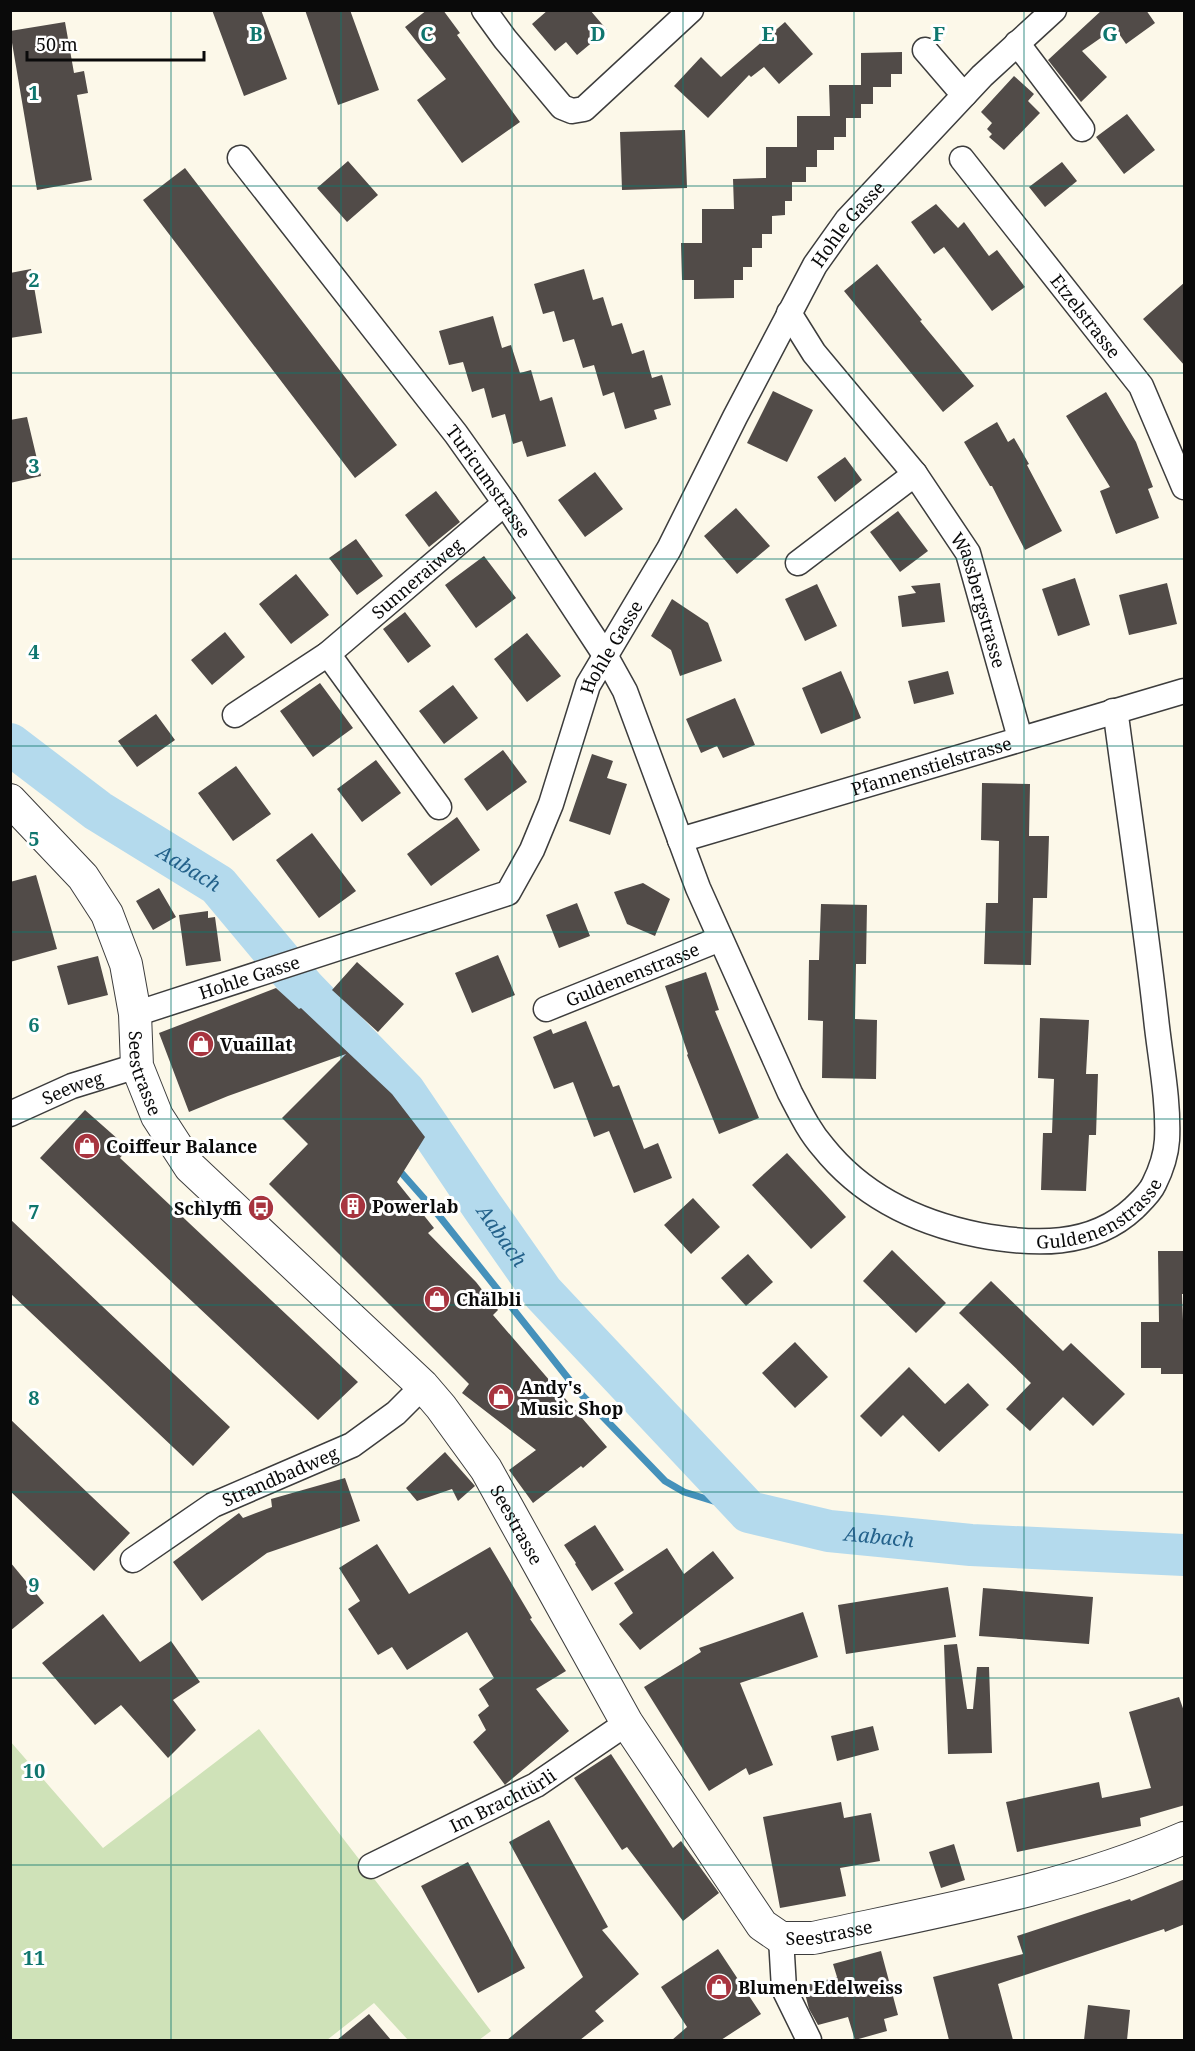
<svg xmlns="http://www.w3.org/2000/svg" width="1195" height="2051" viewBox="0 0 1195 2051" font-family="'Noto Serif',serif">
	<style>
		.green { fill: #cfe2b8 }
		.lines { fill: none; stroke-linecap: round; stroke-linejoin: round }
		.stream { stroke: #4591bb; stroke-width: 7 }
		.river { stroke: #b4daed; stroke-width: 42 }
		.building { fill: #514b48 }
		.minor-casing { stroke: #3d3d3d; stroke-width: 27 }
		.tertiary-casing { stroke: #3d3d3d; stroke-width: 34 }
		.minor { stroke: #fff; stroke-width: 24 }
		.tertiary { stroke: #fff; stroke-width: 32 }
		.grid { fill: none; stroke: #0f766e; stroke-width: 1.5; stroke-opacity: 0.55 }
		.labels { text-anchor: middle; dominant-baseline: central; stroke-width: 6; stroke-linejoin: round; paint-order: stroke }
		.street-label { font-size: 18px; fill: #0a0a0a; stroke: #fff }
		.poi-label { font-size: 18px; font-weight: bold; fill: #0a0a0a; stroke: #fff; text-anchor: start }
		.water-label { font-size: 20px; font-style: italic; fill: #24628b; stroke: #fff }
		.grid-label { font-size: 20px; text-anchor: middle; font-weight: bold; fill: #0f766e; stroke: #fff; stroke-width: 6; stroke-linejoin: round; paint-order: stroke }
	</style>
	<rect width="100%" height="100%" fill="#fcf8e9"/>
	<!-- green -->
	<path class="green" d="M259,1729l232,302 -12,9h-71l-34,-37 -47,37h-316l-1,-299 93,107z"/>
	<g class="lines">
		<!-- stream -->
		<path class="stream" d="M263,938l5,28
			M398,1169l38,43 143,180 86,89 19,11 65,20"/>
		<!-- river -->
		<path class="river" id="s1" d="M10,744l88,67 120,74 87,104 100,103 77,114 61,87 206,219 80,19 142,14 213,10"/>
	</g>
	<!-- building -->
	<path class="building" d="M212,10h49l26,69 -43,17z
		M305,10h45l29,80 -41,15z
		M427,10h16l17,23 -3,2 63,87 -58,41 -45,-63 29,-21 -41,-52z
		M548,10h42l17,20 -30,25 -11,-13 -11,9 -23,-27z
		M1102,10h44l9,13 -29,21 -11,-16 -33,23 25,26 -26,25 -33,-42z
		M65,22l9,51 10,-2 4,22 -11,2 15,85 -55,10 -27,-159z
		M785,22l28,32 -34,30 -15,-17 -13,10 -2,-2 -41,43 -34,-32 27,-29 20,20z
		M902,52v22h-11v13h-18v17h-12v14h-15v19h-12v13h-17v17h-11v15h-14v19h-7v14l-13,1v18h-10v14h-10v19h-9v13h-9v18l-40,1v-19h-12l-1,-37h21v-34h32l-1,-30 33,-1v-31h31v-31h33l-1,-31h32v-32z
		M1014,76l20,18 -6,7 12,12 -36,37 -15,-13 3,-3 -5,-5 5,-6 -11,-11z
		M1127,114l28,36 -31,24 -28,-37z
		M685,130l2,58 -65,2 -2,-58z
		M348,161l30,34 -31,27 -30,-34z
		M1062,162l15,19 -32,26 -16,-20z
		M185,168l212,277 -42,33 -212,-278z
		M936,204l22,24 6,-6 25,34 8,-6 28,37 -33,24 -48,-64 -10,7 -23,-32z
		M877,264l45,56 -2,1 54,65 -31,26 -99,-121z
		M31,269l11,64 -32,5v-65z
		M584,269l9,31 10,-3 9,29 10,-3 10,31 12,-4 8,28 10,-3 9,30 -17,5 3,9 -32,10 -11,-37 -11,4 -9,-31 -11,3 -9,-29 -11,3 -9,-31 -11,3 -9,-30z
		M1185,282v84l-42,-47z
		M493,316l9,32 9,-3 9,28 11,-3 9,31 12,-4 14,49 -39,11 -5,-16 -9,3 -8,-30 -13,4 -8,-30 -12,4 -9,-30 -14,3 -10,-34z
		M773,391l40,19 -26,52 -40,-19z
		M1106,392l30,50 17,45 -5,2 11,29 -43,16 -16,-43 10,-4 -44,-71z
		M27,417l14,59 -31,7v-63z
		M997,422l11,20 6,-4 15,26 -2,1 35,66 -37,19 -33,-64h-2l-26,-44z
		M845,457l17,23 -27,22 -18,-25z
		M595,472l28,37 -38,28 -27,-37z
		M436,491l24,31 -31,25 -24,-32z
		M736,508l34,38 -33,28 -33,-38z
		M898,511l30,40 -28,21 -30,-40z
		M356,539l27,37 -26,19 -28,-37z
		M484,556l32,42 -40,30 -31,-43z
		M296,574l33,41 -38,29 -32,-40z
		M1075,578l15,47 -32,11 -16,-47z
		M940,583l5,39 -43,5 -4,-31 18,-3 -5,-7z
		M1167,583l10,41 -48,11 -10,-40z
		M817,584l20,42 -32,15 -20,-42z
		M672,599l36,24 14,38 -42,15 -9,-26 -20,-14z
		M405,612l26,34 -23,17 -25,-34z
		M225,632l20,25 -33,28 -21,-25z
		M527,633l34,43 -34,26 -33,-43z
		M841,671l20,47 -40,16 -19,-46z
		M948,671l6,23 -40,10 -6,-23z
		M320,683l33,45 -40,29 -33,-46z
		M453,685l25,33 -34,26 -25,-33z
		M735,698l20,47 -32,13 -6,-12 -16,7 -15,-34z
		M156,714l19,26 -38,27 -19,-26z
		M503,750l24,32 -40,29 -23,-32z
		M592,754l21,7 -6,17 20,6 -17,51 -41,-14z
		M376,760l25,33 -39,29 -25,-33z
		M236,766l35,48 -38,27 -35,-48z
		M982,783l48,1 -1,52h20l-2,62h-14l-2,67 -47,-1 2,-61h12l1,-62 -18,-1z
		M457,817l23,33 -49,36 -24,-32z
		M312,833l44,58 -37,27 -43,-58z
		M36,875l21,74 -47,13v-80z
		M643,883l27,16 -15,37 -28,-12 -13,-32z
		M159,888l17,29 -23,13 -17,-29z
		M577,903l13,33 -31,12 -13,-33z
		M821,904l46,1 -1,59h-10l-1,55 22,1 -1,59 -54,-1 1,-57 -15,-1 1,-60h10z
		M208,911v7l7,-1 6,44 -35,5 -7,-51z
		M498,955l17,40 -43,18 -17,-40z
		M98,956l10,39 -40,10 -11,-39z
		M357,962l47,42 -26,28 -46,-42z
		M706,972l13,38 -4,1 44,107 -40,16 -32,-79 1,-1 -23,-68z
		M276,988l23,21 2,-1 91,86 33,43 -28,45 37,46 -6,5 48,49 22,28 -5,5 114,132 -24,21 -2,-2 -48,37 -24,-33 27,-20 -74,-57 7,-9 -200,-200 39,-40 -26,-26 64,-64 -118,42 -39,16 -30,-79z
		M1040,1018l49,2 -3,54h12l-2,61h-7l-3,56 -45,-1 2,-57h9l2,-54 -16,-1z
		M586,1021l27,66 6,-2 25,64 14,-6 14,35 -38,15 -25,-62 -15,6 -21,-55 -19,7 -21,-52 18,-8 2,5z
		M85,1110l43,38 -8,10 238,224 -40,38 -278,-262z
		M787,1153l59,64 -35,32 -59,-64z
		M693,1198l27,29 -29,27 -27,-29z
		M10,1219l220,208 -37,39 -183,-173z
		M892,1250l54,53 -30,30 -53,-52z
		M1158,1251h27v43h-3l3,80h-24v-6h-20v-46h18z
		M748,1254l25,28 -27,24 -25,-28z
		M991,1281l72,70 8,-8 54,51 -32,32 -30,-29 -33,34 -24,-22 25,-26 -72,-70z
		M795,1342l33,35 -33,31 -33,-35z
		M909,1367l36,37 23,-21 21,22 -50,47 -36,-37 -22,22 -21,-21z
		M10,1419l120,114 -36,38 -84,-80z
		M445,1452l30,34 -17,15 -6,-12 -35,12 -11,-13z
		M345,1478l15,43 -93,32 -65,48 -29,-39 66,-49 4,5 29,-11 -1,-8z
		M595,1525l29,45 -32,21 -17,-27 1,-1 -12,-18z
		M377,1544l32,50 81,-47 42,71 -2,1 36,52 -30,18 33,42 -62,52 -2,2 -32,-43 13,-12 -8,-15 11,-9 -10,-17 15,-11 -27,-46 -60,38 -15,-23 -14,8 -30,-46 12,-8 -21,-33z
		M667,1548l17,26 29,-23 21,27 -94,72 -21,-26 14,-11 -19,-30z
		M10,1562l34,41 -34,28z
		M948,1587l8,50 -110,17 -8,-49z
		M983,1588l110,9 -4,47 -110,-8z
		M803,1612l15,45 -78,26 33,82 -24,10 -3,-7 -37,23 -65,-104 57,-35 -2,-4z
		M103,1614l37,48 31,-21 29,41 -27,18 23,30 -28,28 -47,-53 -26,20 -53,-62z
		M957,1644l10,65h6l4,-42h12l3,86 -44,1 -4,-109z
		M1179,1697l6,17v91l-45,13 1,8 -124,26 -11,-50 93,-20 3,16 49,-10 -22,-76z
		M873,1726l6,24 -42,11 -6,-25z
		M611,1754l62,94 8,-7 38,52 -36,28 -56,-74 -5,3 -48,-72z
		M841,1802l3,16 27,-5 9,48 -40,7 6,28 -66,12 -17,-91z
		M549,1820l59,107 -6,3 37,44 -44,37 9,10 -24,19h-73l76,-63 -74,-135z
		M954,1844l11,36 -24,8 -12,-36z
		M468,1862l57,106 -47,25 -57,-107z
		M1185,1879v45l-20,8 -1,-3 -166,55 15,56h-64l-16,-63 90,-23 -6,-18 113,-37 1,2z
		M718,1949l43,65 -40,26h-49l15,-13 -26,-40z
		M881,1951l17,64 -14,4 3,12 -32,9 -7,-23 -30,8 -9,-16 -6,-23 34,-9 -4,-13z
		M1088,2005l42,5 -3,30h-43z
		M369,2014l22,26h-54z"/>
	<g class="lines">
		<!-- minor casing -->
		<g class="minor-casing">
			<g id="minor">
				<path d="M484,10l21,29 57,68 10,4 12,-2 107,-99"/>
				<path d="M1017,43l65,86"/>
				<path d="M925,50l31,36 9,8"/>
				<path id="s2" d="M240,158l216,276 49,69 100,152 20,36 73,197 92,205c10,19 19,38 33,54 39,49 96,76 156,88 54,10 112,13 155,-27 7,-7 16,-15 20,-24 7,-14 12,-28 13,-44 2,-40 -7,-83 -11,-122 -11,-99 -26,-197 -39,-295l-4,-12"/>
				<path id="s3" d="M962,159l179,227 43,101"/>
				<path id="s4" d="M789,313l25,40 101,121 53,79 52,185"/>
				<path d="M798,563l117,-89"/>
				<path d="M328,654l111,153"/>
				<path id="s5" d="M235,715l93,-61 177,-151"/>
				<path id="s6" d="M680,840l504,-149"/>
				<path id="s7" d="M546,1009l174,-70"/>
				<path id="s8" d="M135,1014l373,-121 24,-43 19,-46 37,-119 81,-136 66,-132 80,-152 32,-45 135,-144 72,-66"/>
				<path id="s9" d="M10,1114l62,-28 65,-20"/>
				<path id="s10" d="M133,1560l80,-55 139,-60 44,-32 27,-27"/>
				<path id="s11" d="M371,1866l165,-81 91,-62"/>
				<path d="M781,1938l3,51 25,51"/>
			</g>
		</g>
		<!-- tertiary casing -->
		<g class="tertiary-casing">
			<g id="tertiary">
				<path id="s12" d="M10,800l73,77 24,37 19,50 9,50 2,52 20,50 33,51 233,219 18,21 45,62 141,254 135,202 19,13h32c126,-27 253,-49 371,-100"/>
			</g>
		</g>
		<!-- minor -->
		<use href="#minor" class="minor"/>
		<!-- tertiary -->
		<use href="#tertiary" class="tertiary"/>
	</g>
	<!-- grid -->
	<path class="grid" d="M171,10v2030M341,10v2030M512,10v2030M683,10v2030M854,10v2030M1024,10v2030M10,186h1174M10,373h1174M10,559h1174M10,746h1174M10,932h1174M10,1119h1174M10,1305h1174M10,1492h1174M10,1678h1174M10,1865h1174"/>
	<!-- icons -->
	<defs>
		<g id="shop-disc" transform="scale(1.35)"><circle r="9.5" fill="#a7343f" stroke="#fff"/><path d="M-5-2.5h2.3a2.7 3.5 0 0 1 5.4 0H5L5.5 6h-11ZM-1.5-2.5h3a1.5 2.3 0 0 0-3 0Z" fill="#fff"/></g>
		<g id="building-disc" transform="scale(1.35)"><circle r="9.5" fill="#a7343f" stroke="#fff"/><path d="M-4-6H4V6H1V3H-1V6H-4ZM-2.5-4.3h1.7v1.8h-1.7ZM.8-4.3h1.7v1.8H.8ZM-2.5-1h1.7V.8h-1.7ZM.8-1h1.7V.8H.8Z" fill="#fff"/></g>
		<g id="bus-disc" transform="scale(1.35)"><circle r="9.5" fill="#a7343f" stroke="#fff"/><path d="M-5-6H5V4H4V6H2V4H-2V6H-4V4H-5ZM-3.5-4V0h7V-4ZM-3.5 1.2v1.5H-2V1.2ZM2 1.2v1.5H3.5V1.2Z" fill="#fff"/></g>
	</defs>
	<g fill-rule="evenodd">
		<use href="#shop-disc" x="201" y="1044"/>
		<use href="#shop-disc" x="87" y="1146"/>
		<use href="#building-disc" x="353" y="1206"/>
		<use href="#bus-disc" x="261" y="1208"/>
		<use href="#shop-disc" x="437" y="1299"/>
		<use href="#shop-disc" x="501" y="1397"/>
		<use href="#shop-disc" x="719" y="1987"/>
	</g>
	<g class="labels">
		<!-- street labels -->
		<g class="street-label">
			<text stroke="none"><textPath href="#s8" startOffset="1146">Hohle Gasse</textPath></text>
			<text stroke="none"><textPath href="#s3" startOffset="200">Etzelstrasse</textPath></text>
			<text stroke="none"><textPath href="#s2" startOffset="408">Turicumstrasse</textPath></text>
			<text stroke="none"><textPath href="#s5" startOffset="228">Sunneraiweg</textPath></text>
			<text stroke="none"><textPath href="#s4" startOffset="348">Wassbergstrasse</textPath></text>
			<text stroke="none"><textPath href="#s8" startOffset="660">Hohle Gasse</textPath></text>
			<text stroke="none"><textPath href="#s6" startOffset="262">Pfannenstielstrasse</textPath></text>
			<text stroke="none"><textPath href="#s7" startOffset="93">Guldenenstrasse</textPath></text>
			<text stroke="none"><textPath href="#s8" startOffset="120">Hohle Gasse</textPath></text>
			<text stroke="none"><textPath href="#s12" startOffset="315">Seestrasse</textPath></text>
			<text stroke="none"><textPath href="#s9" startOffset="68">Seeweg</textPath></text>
			<text stroke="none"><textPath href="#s2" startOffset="1468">Guldenenstrasse</textPath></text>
			<text stroke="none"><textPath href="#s10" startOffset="170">Strandbadweg</textPath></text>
			<text stroke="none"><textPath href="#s12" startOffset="909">Seestrasse</textPath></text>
			<text stroke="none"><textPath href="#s11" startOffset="147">Im Brachtürli</textPath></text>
			<text stroke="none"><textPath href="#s12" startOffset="1450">Seestrasse</textPath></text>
		</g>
		<!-- poi labels -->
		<g class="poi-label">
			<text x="220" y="1044">Vuaillat</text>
			<text x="106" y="1146">Coiffeur Balance</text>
			<text x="372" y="1206">Powerlab</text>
			<text x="242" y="1208" text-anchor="end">Schlyffi</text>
			<text x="456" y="1299">Chälbli</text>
			<text x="520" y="1387">Andy's<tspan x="520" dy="21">Music Shop</tspan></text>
			<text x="738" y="1987">Blumen Edelweiss</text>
		</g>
		<!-- water labels -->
		<g class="water-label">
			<text stroke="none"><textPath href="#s1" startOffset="218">Aabach</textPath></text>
			<text stroke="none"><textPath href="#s1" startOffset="704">Aabach</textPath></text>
			<text stroke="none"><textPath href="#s1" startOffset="1208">Aabach</textPath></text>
		</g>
	</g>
	<g class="grid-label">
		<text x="256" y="41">B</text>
		<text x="427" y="41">C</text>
		<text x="598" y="41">D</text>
		<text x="768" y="41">E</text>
		<text x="939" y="41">F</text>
		<text x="1110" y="41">G</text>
		<text x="34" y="100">1</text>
		<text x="34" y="287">2</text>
		<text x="34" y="473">3</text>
		<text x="34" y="659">4</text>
		<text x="34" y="846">5</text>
		<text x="34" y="1032">6</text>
		<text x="34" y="1219">7</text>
		<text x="34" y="1405">8</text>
		<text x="34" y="1592">9</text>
		<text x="34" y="1778">10</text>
		<text x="34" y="1965">11</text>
	</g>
	<!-- border -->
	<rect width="1195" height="2051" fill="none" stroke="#0a0a0a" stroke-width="24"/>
	<!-- scale -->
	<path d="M27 51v9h177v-9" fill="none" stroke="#0a0a0a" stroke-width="3"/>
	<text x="36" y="51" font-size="18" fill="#0a0a0a" stroke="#ffffff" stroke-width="4.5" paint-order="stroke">50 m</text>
</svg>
